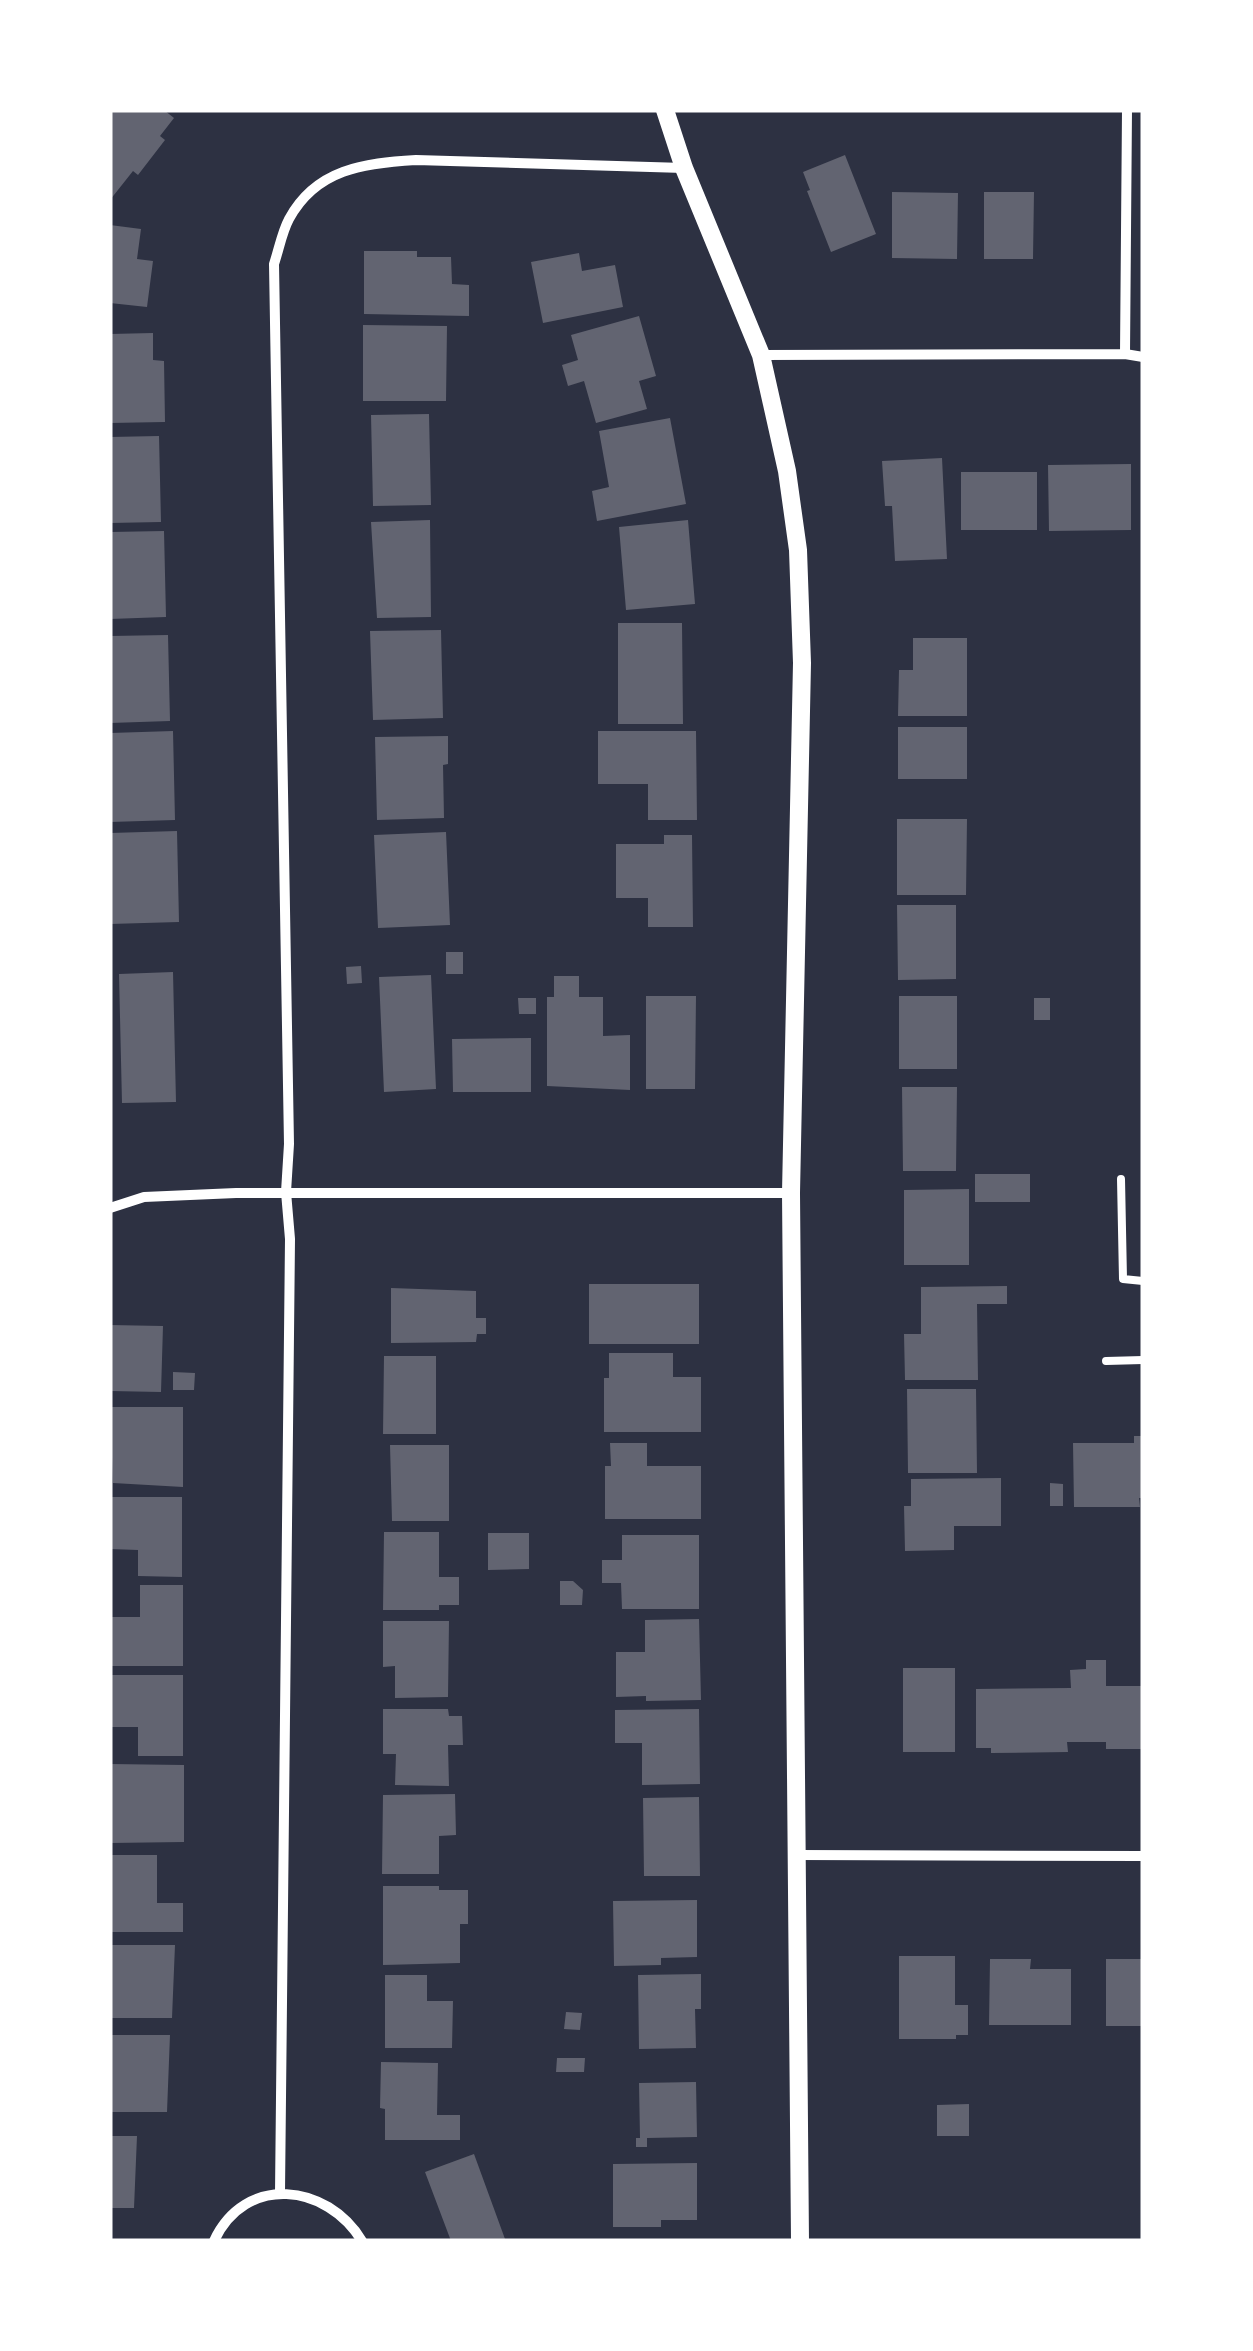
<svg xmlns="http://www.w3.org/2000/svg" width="1253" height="2351" viewBox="0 0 1253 2351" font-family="'PT Sans Narrow',sans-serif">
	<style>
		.building { fill: #626471 }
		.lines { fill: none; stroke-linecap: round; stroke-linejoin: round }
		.service { stroke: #fff; stroke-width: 8 }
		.minor { stroke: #fff; stroke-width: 10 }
		.tertiary { stroke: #fff; stroke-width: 18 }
	</style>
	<rect width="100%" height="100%" fill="#2d3142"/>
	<!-- building -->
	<path class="building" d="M110,110h54l10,8 -14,18 5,4 -27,35 -5,-4 -23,29z
		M845,155l31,79 -45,18 -24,-61 3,-1 -7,-18z
		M892,192l66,1 -1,66 -65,-1z
		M984,192h50l-1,67h-49z
		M110,225l31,4 -4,30 16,2 -6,46 -37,-4z
		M364,251h53v6h34l1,27 17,1v31l-105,-2z
		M579,253l3,18 33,-6 8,42 -80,16 -12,-61z
		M639,316l17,60 -17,5 8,28 -51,14 -12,-42 -16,5 -6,-21 16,-5 -7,-25z
		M363,325l84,1 -1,75h-83z
		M153,333v27l11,1 1,61 -55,1v-89z
		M429,414l2,91 -58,1 -2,-91z
		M670,418l16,86 -89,17 -5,-30 17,-4 -10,-56z
		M159,436l2,86 -51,1v-86z
		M942,458l5,101 -52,2 -3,-55h-7l-3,-45z
		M1131,464v66l-82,1 -1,-66z
		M961,472h76v58h-76z
		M430,520l1,97 -54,1 -6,-96z
		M688,520l7,84 -69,6 -7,-83z
		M164,531l2,86 -56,2v-87z
		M618,623h64l1,101h-65z
		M441,630l2,88 -70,2 -3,-89z
		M168,635l2,86 -60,2v-87z
		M913,638h54v78h-69l1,-46h14z
		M898,727h69v52h-69z
		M173,731l2,89 -65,2v-89z
		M598,731h98l1,89h-49v-36h-50z
		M448,736v28l-5,1 1,53 -67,2 -2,-83z
		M897,819h70l-1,76h-69z
		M177,831l2,91 -69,2v-91z
		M446,832l4,93 -72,3 -4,-93z
		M664,835h28l1,92h-45v-29h-32v-54h48z
		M897,905h59v74l-58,1z
		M446,952h17v22h-17z
		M361,966l1,17 -15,1 -1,-17z
		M173,972l3,130 -54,1 -3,-129z
		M431,975l5,114 -52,3 -5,-115z
		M554,976h25v21h24v39l27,-1v55l-83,-4v-89h7z
		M646,996h50l-1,93h-49z
		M899,996h58v73h-58z
		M518,998h18v16h-17z
		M1034,998h16v22h-16z
		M531,1038v54h-78l-1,-53z
		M902,1087h55l-1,84h-53z
		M975,1174h55v28h-55z
		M969,1189v76h-65v-75z
		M589,1284h110v60h-110z
		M1007,1286v18h-30l1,76h-73l-1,-46h17v-47z
		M391,1288l85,3v27h10v16h-9l-1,8 -85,1z
		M110,1325l53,1 -2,66 -51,-1z
		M609,1353h64v24h28v55h-97v-54h5z
		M384,1356h52v78h-53z
		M173,1372l22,1 -1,17h-21z
		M907,1389h69l1,84h-69z
		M110,1407h73v80l-70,-4z
		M1134,1436h9v62h-4l1,9h-66l-1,-64h61z
		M610,1443h37v23h54v53h-96v-53h6z
		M390,1445h59v76h-57z
		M1001,1478v48h-47v24l-49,1 -1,-45h7v-27z
		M1050,1483l13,1v22h-13z
		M110,1497h72v80l-44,-1v-26l-28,-1z
		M384,1532h55v45h20v28h-20v5h-56z
		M488,1533h41v36l-41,1z
		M622,1535h77v74h-77l-1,-26h-19v-23h20z
		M560,1581h13l10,9 -1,15h-22z
		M140,1585h43v81h-73v-49h30z
		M699,1619l2,81 -55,1v-5l-30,1v-45h29v-32z
		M383,1621h66l-1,76 -53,1v-32l-12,1z
		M1086,1660h20v26h37v63h-37v-7h-39l1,10 -77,1v-5h-15v-59l95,-1 -1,-18 16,-1z
		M903,1668h52v84h-52z
		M110,1675h73v81h-45v-29h-28z
		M383,1709h65l1,7h13l1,29h-15l1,41 -54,-1 1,-31h-13z
		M699,1709l1,75 -58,1v-42h-27v-33z
		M110,1764l74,1v77l-74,1z
		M455,1794l1,41 -17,1v38h-57l1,-79z
		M699,1797l1,79h-56l-1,-78z
		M110,1855h47v48h26v29h-73z
		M383,1886h56v4h29v34h-8v39l-77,2z
		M697,1900v57l-36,1v7l-47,1 -1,-65z
		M111,1945h64l-3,73h-62z
		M899,1956h56v49h13v30h-12v4h-57z
		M990,1959h41l-1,10h41v56h-82z
		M1106,1959h37v67h-37z
		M701,1974v35h-6l1,39 -57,1 -1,-74z
		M385,1975h42v26h26l-1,47h-67z
		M566,2012l16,1 -2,17 -16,-1z
		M110,2035h60l-3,77h-57z
		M557,2058h28l-1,14h-28z
		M381,2062l57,1 -1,52h23v25h-75v-31l-5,-1z
		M696,2082l1,55 -50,1v9h-11v-9h4l-1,-55z
		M969,2104v32h-32v-31z
		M110,2136h27l-3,72h-24z
		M474,2154l31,85 -6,2h-48l-26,-69z
		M697,2163v57h-36v7h-48v-63z"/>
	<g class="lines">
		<!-- service -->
		<path class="service" d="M1121,1179l2,100 20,2
			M1106,1361l37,-1"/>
		<!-- minor -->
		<path class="minor" d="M1125,354l2,-244
			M761,355l364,-1 18,3
			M110,1208l34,-11 92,-4h555
			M797,1855l346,1
			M280,2193l10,-954 -4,-47 3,-48 -15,-880c5,-15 8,-32 15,-45 27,-50 75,-56 127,-59l268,8
			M214,2241c31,-67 113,-58 148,0"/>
		<!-- tertiary -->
		<path class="tertiary" d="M665,110l19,58 77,187 26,116 11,79 4,113 -11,530 9,1048"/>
	</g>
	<!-- border -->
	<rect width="1253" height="2351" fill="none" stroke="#ffffff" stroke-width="225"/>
</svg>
